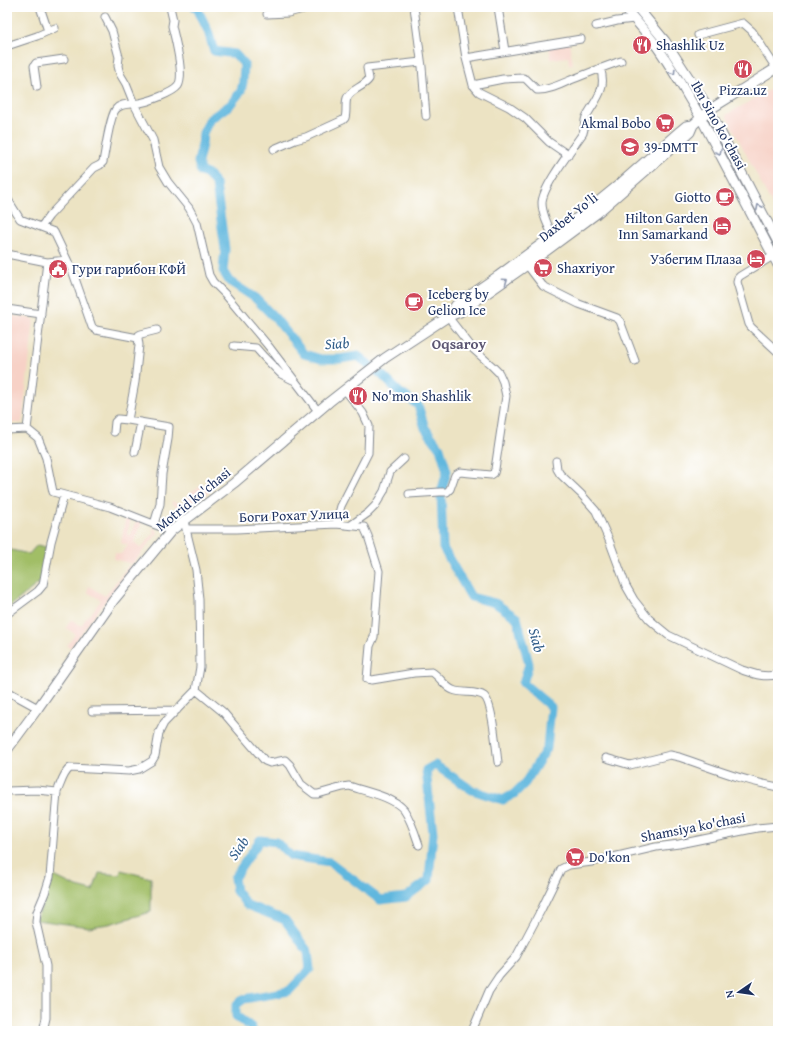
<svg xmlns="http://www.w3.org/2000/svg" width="785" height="1038" viewBox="0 0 785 1038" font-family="'Gentium Book Plus',serif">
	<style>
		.built { fill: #f7d1c6 }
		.green { fill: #a1be66; stroke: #5e7662 }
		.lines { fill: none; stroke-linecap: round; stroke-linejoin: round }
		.river { stroke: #61b7de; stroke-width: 9 }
		.minor-casing { stroke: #848990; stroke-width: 9 }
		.major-casing { stroke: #848990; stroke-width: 11 }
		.minor { stroke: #fff; stroke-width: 7 }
		.major { stroke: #fff; stroke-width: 9 }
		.oneway { stroke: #8d97ae }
		.labels { text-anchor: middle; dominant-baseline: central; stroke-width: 4; stroke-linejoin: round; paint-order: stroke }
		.poi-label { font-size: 14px; fill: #1b2f5e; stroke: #fff; text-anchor: start }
		.street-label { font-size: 14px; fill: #1b2f5e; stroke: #fff }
		.water-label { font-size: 15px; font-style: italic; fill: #345f8b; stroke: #fff }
		.neighbourhood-label { font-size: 15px; font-weight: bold; fill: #5d5773; stroke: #fff }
	</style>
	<rect width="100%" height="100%" fill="#fff"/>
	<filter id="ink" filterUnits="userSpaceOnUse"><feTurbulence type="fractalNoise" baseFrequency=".025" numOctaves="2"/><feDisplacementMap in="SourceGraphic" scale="8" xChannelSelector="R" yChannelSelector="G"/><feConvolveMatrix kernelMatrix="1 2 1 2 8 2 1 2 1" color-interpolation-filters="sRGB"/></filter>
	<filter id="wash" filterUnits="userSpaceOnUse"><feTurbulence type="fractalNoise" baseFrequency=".012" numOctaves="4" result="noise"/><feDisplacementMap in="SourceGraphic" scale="16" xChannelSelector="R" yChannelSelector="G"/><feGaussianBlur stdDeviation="0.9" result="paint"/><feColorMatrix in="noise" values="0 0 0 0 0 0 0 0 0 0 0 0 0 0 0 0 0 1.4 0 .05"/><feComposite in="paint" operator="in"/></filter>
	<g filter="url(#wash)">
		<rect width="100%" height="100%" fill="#ece3c3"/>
		<!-- built -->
		<path class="built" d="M569,43l4,21h-4l-1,-7 -17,2 -2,-12z
			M778,85v131l-52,-101z
			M7,315l27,4 -12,104h-15z
			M201,485l6,4 3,-2 2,3 -35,26 -2,-2 3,-3v-4l-6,-3v-3l11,4 2,-6h1l3,-5z
			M126,516l5,2 -4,16 3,2 7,-16 5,2 -8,20 7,6 13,-15 -2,-3 3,-2 3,5 -26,31 -18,-5 1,-6 6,1 7,-9 -7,-2z
			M129,565l2,2 -61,81 -3,-2 8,-12 -9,-6 5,-9 10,7 7,-11h2l11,-15 -14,-8 2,-6 16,10z"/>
		<!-- green -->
		<path class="green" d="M37,545l9,2 -6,35 -32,26 -1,-1v-58l22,5z
			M121,870l30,8v34l-42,12 -20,3 -53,-7 18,-44 23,11 16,4 6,-18 21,2z"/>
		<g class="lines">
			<!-- river -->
			<path class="river" d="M195,7l2,1 11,23 6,20 21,3 9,10 -1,18 -2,9 -11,14 -20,14 -7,14 -1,11 -4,18 3,10 8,3 7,10 9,64 -2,22 6,10 26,17 21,21 28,35 17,5h19l18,-3 24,19 17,17 19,13 7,23 15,20 7,23 -6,22 2,55 28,49 24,6 22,15 12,46 -6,19 28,24 -4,41 -22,35 -11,11 -11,6 -31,-10 -37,-25 -9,5 7,63 -4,47 -23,17 -26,3 -50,-38 -39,-6 -15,-14 -16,-2 -26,38 2,13 11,14 38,15 23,32 2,17 -21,22 -45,8 -8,6v11l15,11 2,4"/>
		</g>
	</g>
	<g filter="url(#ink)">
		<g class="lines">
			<!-- minor casing -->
			<g class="minor-casing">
				<path id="minor" d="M40,7l8,24
					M414,7l8,60 4,49
					M458,7l8,51 115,-19
					M498,7l7,44
					M267,14l21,-1 23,-6
					M105,17l7,14 7,26 -1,9 2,8 6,10 8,20 19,36 6,27 9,15 21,26 8,15 12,52 4,7 12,12 45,54 48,63
					M596,26l21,-5 17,-2
					M698,35l45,-12 9,8 24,37
					M7,46l30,-10 18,-8
					M466,58l7,27 30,-6 20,-1 3,1 11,11c13,1 27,-8 39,-12 15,-6 30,-12 45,-17
					M473,85l6,7 30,15 16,11 24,24 19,13
					M37,87l-3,-21 2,-3 28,-4
					M274,149l21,-9 11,-3 37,-17 2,-2c2,-7 0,-14 2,-20 4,-9 17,-11 22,-19l-2,-11 54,-6
					M7,198l13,21 34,13 18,38 20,57 4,3 42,8 1,7 -4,37 -7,38 41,7 -1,12 -6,35 -2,30 -6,20
					M41,227l8,-11 45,-48 6,-3 3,-3c2,-10 7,-47 13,-53 6,-7 15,-4 23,-6 8,-1 34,-10 39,-17 7,-11 -3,-47 -6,-60l1,-6 -3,-13
					M553,236c-5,-10 -11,-22 -11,-33 0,-16 31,-55 41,-70 2,-5 1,-12 3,-16 9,-17 22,-28 14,-49
					M7,254l40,8 20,-2
					M773,256l-33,20 -2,2 -1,4 12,42 2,3 27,25
					M527,265l16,21 36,18 38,14 3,3 15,40
					M7,309l34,5
					M138,338l1,-3 2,-1 16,-4
					M234,346l22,2 8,9 17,17 12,6
					M27,429l20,-167
					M7,430l20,-1 11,9 8,20 7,34 57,15 61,24
					M114,432l1,-10 3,-3 10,1
					M135,452l6,-30
					M556,461l1,8 3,5 21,20 15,17 13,29 17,46 8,14 15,19 8,7 11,9 74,35c15,5 20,7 36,5
					M409,494l31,-2h7l3,-3 5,-14 5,-3 31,3 3,-2 1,-4 11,-73 -3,-14 -4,-9 -8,-8 -18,-16 -21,-27 -3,-6
					M336,524l5,-18 27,-53 1,-27 -6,-13 -18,-23
					M351,525l17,-12 7,-7 9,-15 6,-19 14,-13
					M186,529h51l99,-5 28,3 4,9 11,35 -5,66 -4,9 -3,33 5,1 42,-7 18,-1c8,5 13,15 21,18 9,4 23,0 31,6 9,7 12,53 14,66
					M7,614l31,-23 5,-6 8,-43 13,-47
					M196,690l27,22 42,49 5,2 15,-3 5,5 11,19 13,10h4l25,-7 6,-1c15,5 45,11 55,24 7,10 11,23 15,35
					M7,691l31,17
					M92,711l85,-1
					M606,758l24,7 40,-10 9,2c33,11 65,24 99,30
					M7,791l30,-1 20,2c4,-8 6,-19 13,-24l59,3 10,-2 13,-8 3,-5 4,-23 5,-10 32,-33 4,-23 -1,-68 -3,-29 -11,-45
					M43,1031l3,-13v-52l-10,-44 1,-10 8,-19 5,-16 7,-85
					M472,1031l17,-40 10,-15 17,-19 25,-47 20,-41 8,-4 23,-3 64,-15 23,-3 78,-16 21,-2"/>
			</g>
			<!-- major casing -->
			<g class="major-casing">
				<path id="major" d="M624,7c12,14 24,27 34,41 16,23 29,47 43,70l77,147
					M637,7l28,34 42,65 56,108 15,28
					M449,316l7,-11 42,-29 91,-67 32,-26 59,-52 6,-5 7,-1
					M7,750l31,-42 75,-107 58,-70 63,-48 95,-81 56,-44 64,-42 11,-4 67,-47 69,-51 94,-82 3,-7 16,-15 69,-43"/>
			</g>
			<!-- minor -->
			<use href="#minor" class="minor"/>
			<!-- major -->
			<use href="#major" class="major"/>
		</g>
		<!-- one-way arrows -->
		<defs><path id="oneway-chevron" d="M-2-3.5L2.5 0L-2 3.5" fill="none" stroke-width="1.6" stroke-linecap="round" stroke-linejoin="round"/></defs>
		<g class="oneway">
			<use href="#oneway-chevron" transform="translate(673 72) rotate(58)"/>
			<use href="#oneway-chevron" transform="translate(719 152) rotate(62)"/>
			<use href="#oneway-chevron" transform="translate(759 207) rotate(-117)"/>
			<use href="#oneway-chevron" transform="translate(505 281) rotate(-35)"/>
		</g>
	</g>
	<!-- icons -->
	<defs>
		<g id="restaurant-disc" transform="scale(1)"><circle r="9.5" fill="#d1495b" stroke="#fff"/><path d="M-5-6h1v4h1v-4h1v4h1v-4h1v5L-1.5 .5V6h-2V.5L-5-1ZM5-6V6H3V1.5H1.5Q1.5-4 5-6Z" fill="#fff"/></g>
		<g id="supermarket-disc" transform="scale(1)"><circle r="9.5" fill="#d1495b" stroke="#fff"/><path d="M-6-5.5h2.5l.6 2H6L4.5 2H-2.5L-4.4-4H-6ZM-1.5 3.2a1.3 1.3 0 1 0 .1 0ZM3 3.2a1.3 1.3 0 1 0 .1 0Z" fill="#fff"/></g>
		<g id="school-disc" transform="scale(1)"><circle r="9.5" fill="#d1495b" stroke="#fff"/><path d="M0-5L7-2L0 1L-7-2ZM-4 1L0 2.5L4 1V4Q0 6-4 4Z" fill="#fff"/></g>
		<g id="cafe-disc" transform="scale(1)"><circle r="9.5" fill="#d1495b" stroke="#fff"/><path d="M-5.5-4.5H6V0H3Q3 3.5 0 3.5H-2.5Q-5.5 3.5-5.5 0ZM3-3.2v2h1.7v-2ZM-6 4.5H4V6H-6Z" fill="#fff"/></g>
		<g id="hotel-disc" transform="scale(1)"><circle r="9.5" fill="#d1495b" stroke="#fff"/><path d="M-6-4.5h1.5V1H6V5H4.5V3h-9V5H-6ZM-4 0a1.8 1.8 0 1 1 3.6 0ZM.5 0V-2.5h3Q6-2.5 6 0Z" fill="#fff"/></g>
		<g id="civic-disc" transform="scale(1)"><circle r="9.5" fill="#d1495b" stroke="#fff"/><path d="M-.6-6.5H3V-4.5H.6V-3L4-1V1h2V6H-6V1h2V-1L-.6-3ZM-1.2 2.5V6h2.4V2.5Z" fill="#fff"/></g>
	</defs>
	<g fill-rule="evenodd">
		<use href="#restaurant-disc" x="642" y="45"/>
		<use href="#restaurant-disc" x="743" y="69"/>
		<use href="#supermarket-disc" x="665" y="123"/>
		<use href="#school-disc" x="630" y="147"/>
		<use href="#cafe-disc" x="725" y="197"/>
		<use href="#hotel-disc" x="722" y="226"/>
		<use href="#hotel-disc" x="756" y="259"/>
		<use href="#supermarket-disc" x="543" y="268"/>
		<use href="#civic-disc" x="58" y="269"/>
		<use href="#cafe-disc" x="414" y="302"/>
		<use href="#restaurant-disc" x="358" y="396"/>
		<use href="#supermarket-disc" x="575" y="857"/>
	</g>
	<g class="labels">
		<!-- poi labels -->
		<g class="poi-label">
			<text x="656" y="45">Shashlik Uz</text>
			<text x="743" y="90" text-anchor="middle">Pizza.uz</text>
			<text x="651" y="123" text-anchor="end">Akmal Bobo</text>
			<text x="644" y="147">39-DMTT</text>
			<text x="711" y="197" text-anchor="end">Giotto</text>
			<text x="708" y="218" text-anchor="end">Hilton Garden<tspan x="708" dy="16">Inn Samarkand</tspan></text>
			<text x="742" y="259" text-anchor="end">Узбегим Плаза</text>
			<text x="557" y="268">Shaxriyor</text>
			<text x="72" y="269">Гури гарибон КФЙ</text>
			<text x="428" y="294">Iceberg by<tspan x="428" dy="16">Gelion Ice</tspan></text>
			<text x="372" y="396">No'mon Shashlik</text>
			<text x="589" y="857">Do'kon</text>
		</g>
		<!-- street labels -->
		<g class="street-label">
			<text transform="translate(719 125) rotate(61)">Ibn Sino ko'chasi</text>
			<text transform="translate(568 217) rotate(-38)">Daxbet Yo'li</text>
			<text transform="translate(193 499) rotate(-39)">Motrid ko'chasi</text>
			<text transform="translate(294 515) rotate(-2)">Боги Рохат Улица</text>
			<text transform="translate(693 827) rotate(-11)">Shamsiya ko'chasi</text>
		</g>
		<!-- water labels -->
		<g class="water-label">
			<text transform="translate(337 343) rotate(-3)">Siab</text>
			<text transform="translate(537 640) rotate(75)">Siab</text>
			<text transform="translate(238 848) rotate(-55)">Siab</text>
		</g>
		<!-- neighbourhood labels -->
		<g class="neighbourhood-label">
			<text x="459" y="343">Oqsaroy</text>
		</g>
	</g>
	<!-- margin -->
	<rect width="785" height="1038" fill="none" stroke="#fff" stroke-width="24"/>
	<!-- north arrow -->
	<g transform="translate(739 992) rotate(257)" stroke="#ffffff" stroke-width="3" paint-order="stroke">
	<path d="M0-3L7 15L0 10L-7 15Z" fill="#1b2f5e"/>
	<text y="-6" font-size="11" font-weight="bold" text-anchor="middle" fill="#1b2f5e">N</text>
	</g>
</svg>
